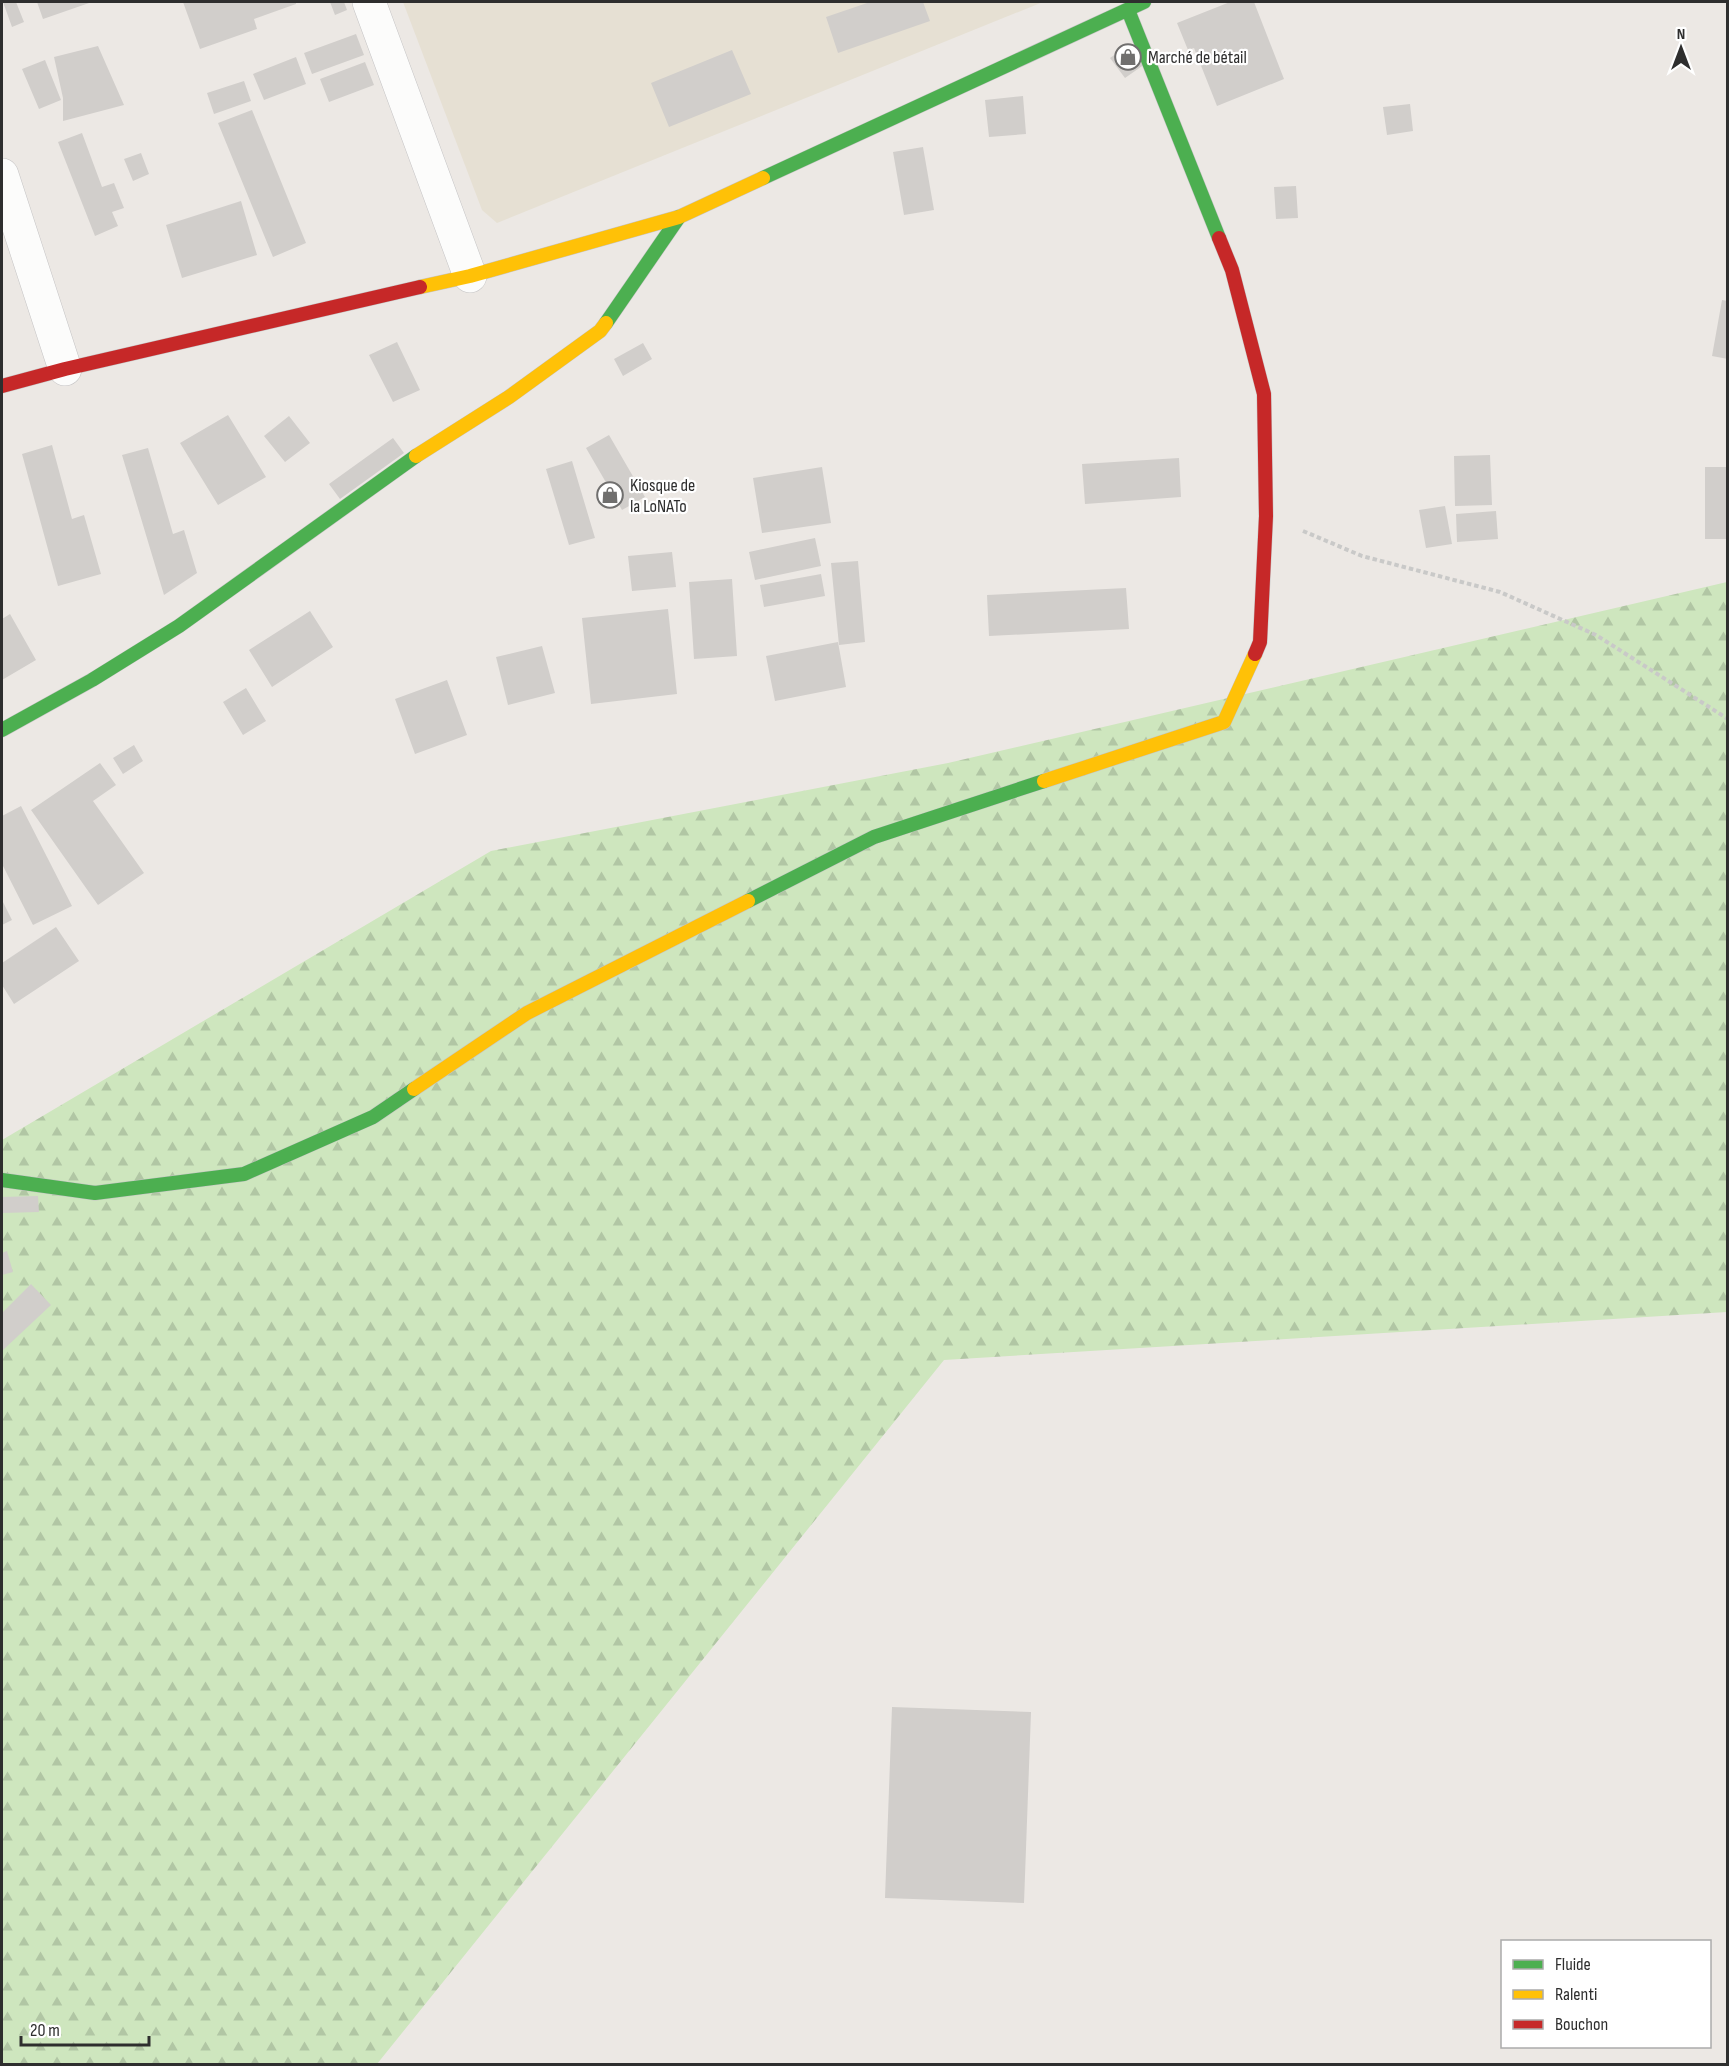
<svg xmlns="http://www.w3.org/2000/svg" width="1729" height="2066" viewBox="0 0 1729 2066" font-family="'Sofia Sans Condensed',sans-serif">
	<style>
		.education { fill: #e6e0d3 }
		.forest { fill: url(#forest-firs) }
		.building { fill: #d1cecb }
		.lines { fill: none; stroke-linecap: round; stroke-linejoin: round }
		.street-casing { stroke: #c5c4c5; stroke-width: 34 }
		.fast-casing { stroke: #c5c4c5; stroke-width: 15 }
		.slow-casing { stroke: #c5c4c5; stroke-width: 15 }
		.jam-casing { stroke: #c5c4c5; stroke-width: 15 }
		.path { stroke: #c9c9c8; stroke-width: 4; stroke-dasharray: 4.5 3; stroke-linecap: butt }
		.street { stroke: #fcfcfb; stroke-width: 33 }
		.fast { stroke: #4caf50; stroke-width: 14 }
		.slow { stroke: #ffc107; stroke-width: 14 }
		.jam { stroke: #c62828; stroke-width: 14 }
		.labels { text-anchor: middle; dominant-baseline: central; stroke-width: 4.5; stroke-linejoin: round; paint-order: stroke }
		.poi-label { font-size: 18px; fill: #2e2e2e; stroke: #fff; text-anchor: start }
	</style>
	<defs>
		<pattern id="forest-firs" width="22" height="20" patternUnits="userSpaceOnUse" patternTransform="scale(1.5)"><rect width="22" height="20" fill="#cee6be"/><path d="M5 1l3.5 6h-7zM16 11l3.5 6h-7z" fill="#b1c6a4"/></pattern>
	</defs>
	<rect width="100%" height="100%" fill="#ece8e4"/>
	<!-- education -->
	<path class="education" d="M403,2h640l-546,221 -15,-13z"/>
	<!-- forest -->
	<path class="forest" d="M1727,582v730l-783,48 -567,704h-375v-924l489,-289 457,-88z"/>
	<!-- building -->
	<path class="building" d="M3,2h13l8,20 -12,5z
		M37,2h55l-49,17z
		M183,2h113v2l-42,15 3,10 -57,20z
		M330,2h14l3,8 -12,5z
		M870,2h53l7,19 -92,32 -12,-36z
		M1230,2h24l30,77 -67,27 -23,-58 -6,2 -11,-27z
		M356,34l8,21 -52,19 -8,-21z
		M1130,44l15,20 -20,14 -15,-20z
		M98,46l26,59 -61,16v-23l-9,-41z
		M732,50l19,44 -82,33 -18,-44z
		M296,57l10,27 -42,16 -11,-26z
		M45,60l16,40 -22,9 -17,-40z
		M365,62l9,23 -45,17 -9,-23z
		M244,81l7,20 -37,13 -7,-21z
		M1023,96l3,38 -37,3 -4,-37z
		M1410,104l3,27 -26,4 -4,-28z
		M252,110l54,133 -33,14 -55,-134z
		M82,133l20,54 12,-4 10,25 -12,4 6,14 -23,10 -37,-94z
		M923,147l11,63 -30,5 -11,-63z
		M141,153l8,21 -16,7 -9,-22z
		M1296,186l2,32 -22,1 -2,-32z
		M241,201l16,54 -75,23 -16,-53z
		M1722,300l6,1v58l-16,-3z
		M397,342l23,48 -27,12 -24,-47z
		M643,343l9,16 -29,17 -9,-17z
		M228,415l38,62 -48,28 -38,-62z
		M289,416l21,27 -25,19 -21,-26z
		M609,435l36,62 -23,13 -36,-62z
		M393,438l11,15 -64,46 -11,-15z
		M52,445l20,74 12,-4 17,59 -43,12 -36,-132z
		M148,448l25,86 11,-4 13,43 -33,22 -42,-140z
		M1490,455l2,50 -37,1 -1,-50z
		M1179,458l2,39 -96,7 -3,-40z
		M572,461l23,77 -26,7 -23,-76z
		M822,467l9,56 -69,10 -9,-55z
		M1705,467h23v72h-23z
		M1445,506l7,38 -26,4 -7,-38z
		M1496,511l2,28 -41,3 -1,-28z
		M815,538l6,28 -66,14 -6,-28z
		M672,552l4,35 -44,4 -4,-35z
		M858,561l7,81 -26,3 -8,-82z
		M821,574l4,22 -61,11 -4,-22z
		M732,579l5,77 -43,3 -5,-77z
		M1126,588l3,41 -140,7 -2,-41z
		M668,609l9,85 -86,10 -9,-86z
		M310,611l23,36 -61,40 -23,-37z
		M10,614l26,46 -34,20v-61z
		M838,642l8,45 -71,14 -9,-45z
		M542,646l13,47 -47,12 -12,-48z
		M447,680l20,55 -52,19 -20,-55z
		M246,688l20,33 -23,14 -20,-33z
		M134,745l9,16 -20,13 -10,-16z
		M100,763l16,22 -23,16 51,72 -46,32 -67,-95z
		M21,806l51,100 -39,19 -31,-61v-48z
		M2,900l10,20 -10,5z
		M56,927l23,34 -65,43 -12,-19v-22z
		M38,1196l1,16 -37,1v-16z
		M7,1251l6,21 -11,3v-22z
		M31,1284l20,21 -49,46v-38z
		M892,1707l139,5 -7,191 -139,-5z"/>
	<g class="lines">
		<!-- street casing -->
		<g class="street-casing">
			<path id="street" d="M369,2l101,274
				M2,175l63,194"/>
		</g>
		<!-- fast casing -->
		<g class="fast-casing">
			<path id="fast" d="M1128,10l91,228
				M763,178l381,-176
				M606,323l73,-106
				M2,730l90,-50 87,-54 237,-170
				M748,901l126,-64 170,-56
				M2,1180l93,13 149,-19 129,-57 41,-28"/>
		</g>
		<!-- slow casing -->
		<g class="slow-casing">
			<path id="slow" d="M420,287l50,-11 209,-59 84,-39
				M416,456l93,-59 91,-66 6,-8
				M1044,781l180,-59 31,-68
				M414,1089l113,-76 221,-112"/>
		</g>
		<!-- jam casing -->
		<g class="jam-casing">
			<path id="jam" d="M1219,238l13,32 32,124 2,122 -6,126 -5,12
				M2,386l63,-17 355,-82"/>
		</g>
		<!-- path -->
		<path class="path" d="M1303,531l59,25 138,36 96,43 132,84"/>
		<!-- street -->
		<use href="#street" class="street"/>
		<!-- fast -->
		<use href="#fast" class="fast"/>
		<!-- slow -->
		<use href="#slow" class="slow"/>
		<!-- jam -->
		<use href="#jam" class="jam"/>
	</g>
	<!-- icons -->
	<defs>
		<g id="shop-ring" transform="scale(1.35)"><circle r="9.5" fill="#fff" stroke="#706f6e" stroke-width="1.5"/><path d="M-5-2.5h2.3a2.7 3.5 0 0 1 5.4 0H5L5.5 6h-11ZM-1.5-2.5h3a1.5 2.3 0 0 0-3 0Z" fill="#706f6e"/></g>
	</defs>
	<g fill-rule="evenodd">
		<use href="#shop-ring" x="1128" y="57"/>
		<use href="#shop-ring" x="610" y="495"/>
	</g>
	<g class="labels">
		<!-- poi labels -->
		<g class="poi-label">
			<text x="1148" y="57">Marché de bétail</text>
			<text x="630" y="485">Kiosque de<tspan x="630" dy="21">la LoNATo</tspan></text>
		</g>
	</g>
	<!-- border -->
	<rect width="1729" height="2066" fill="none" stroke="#2e2e2e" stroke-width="6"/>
	<!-- legend -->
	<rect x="1501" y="1940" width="210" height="108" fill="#ffffff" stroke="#ababab" stroke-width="1.5"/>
	<rect x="1513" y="1960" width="30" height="9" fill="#4caf50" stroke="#ababab" stroke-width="1.5"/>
	<text x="1555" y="1970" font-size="18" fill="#2e2e2e">Fluide</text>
	<rect x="1513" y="1990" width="30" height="9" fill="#ffc107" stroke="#ababab" stroke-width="1.5"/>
	<text x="1555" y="2000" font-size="18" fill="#2e2e2e">Ralenti</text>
	<rect x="1513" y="2020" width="30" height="9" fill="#c62828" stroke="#ababab" stroke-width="1.5"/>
	<text x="1555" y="2030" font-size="18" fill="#2e2e2e">Bouchon</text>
	<!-- north arrow -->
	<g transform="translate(1681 48)" stroke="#ffffff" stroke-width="4.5" paint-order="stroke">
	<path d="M0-4.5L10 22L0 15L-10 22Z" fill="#2e2e2e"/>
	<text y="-9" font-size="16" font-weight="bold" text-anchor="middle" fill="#2e2e2e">N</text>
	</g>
	<!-- scale -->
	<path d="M21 2036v9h128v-9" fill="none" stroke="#2e2e2e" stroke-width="3"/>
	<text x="30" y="2036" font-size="18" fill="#2e2e2e" stroke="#ffffff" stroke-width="4.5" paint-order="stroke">20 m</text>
</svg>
